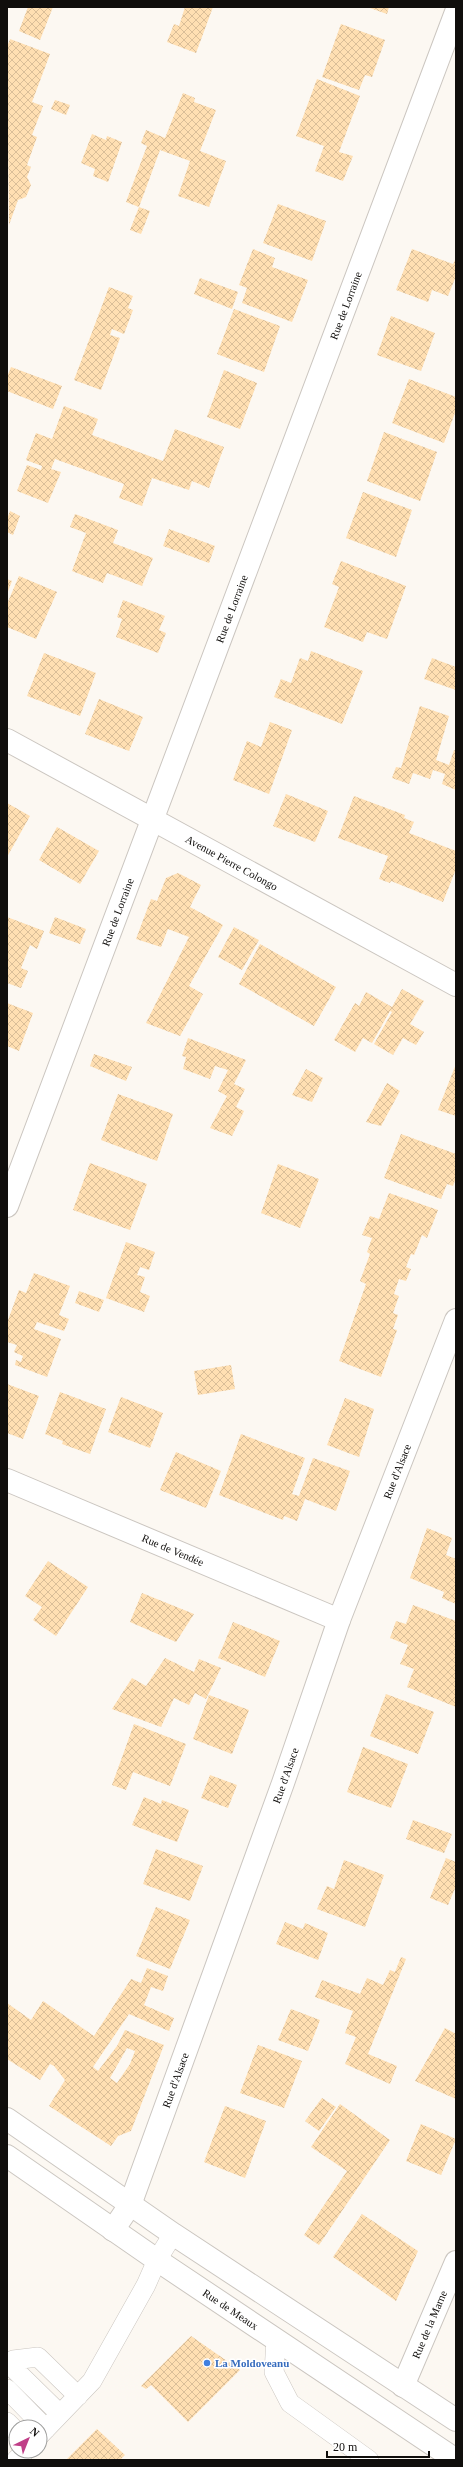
<svg xmlns="http://www.w3.org/2000/svg" width="463" height="2467" viewBox="0 0 463 2467" font-family="'Times New Roman',serif">
	<style>
		.building { fill: url(#building-cross-hatch); fill-rule: evenodd }
		.lines { fill: none; stroke-linecap: round; stroke-linejoin: round }
		.service-casing { stroke: #cbc6c0; stroke-width: 20 }
		.minor-casing { stroke: #cbc6c0; stroke-width: 24 }
		.secondary-casing { stroke: #cbc6c0; stroke-width: 24 }
		.service { stroke: #fff; stroke-width: 19 }
		.minor { stroke: #fff; stroke-width: 22 }
		.secondary { stroke: #fff; stroke-width: 22 }
		.shop-dot { fill: #3f7fe0; stroke: #fff; stroke-width: 1.5 }
		.labels { text-anchor: middle; dominant-baseline: central; stroke-width: 3; stroke-linejoin: round; paint-order: stroke }
		.street-label { font-size: 11px; fill: #100e0c; stroke: #fff }
		.shop-label { font-size: 11px; font-weight: bold; fill: #366cbe; stroke: #fff; text-anchor: start }
	</style>
	<defs>
		<pattern id="building-cross-hatch" width="8" height="8" patternUnits="userSpaceOnUse"><rect width="8" height="8" fill="#ffdfb2"/><path d="M0 0l8 8M0 8l8-8" fill="none" stroke="#dabe98"/></pattern>
	</defs>
	<rect width="100%" height="100%" fill="#fcf8f2"/>
	<!-- building -->
	<path class="building" d="M28,7h25l-13,33 -21,-9z
		M185,7h28l-17,46 -29,-11 7,-18 5,2z
		M367,7h22l-2,7z
		M341,24l44,16 -13,37 -7,-2 -6,15 -37,-13z
		M10,39l40,15 -18,48 11,4 -11,29 5,2 -10,28 4,2 -4,10 4,8 -5,12 -8,3 -9,25 -2,-178z
		M317,79l43,17 -21,56 14,4 -10,25 -28,-10 9,-25 -28,-10z
		M183,93l12,5 -1,4 22,8 -16,41 26,10 -17,46 -31,-11 12,-35 -30,-11 -21,57 -13,-5 21,-56 -6,-3 5,-13 19,8z
		M55,100l15,5 -4,10 -15,-6z
		M92,134l14,6 1,-4 15,6 -14,40 -15,-6 2,-7 -14,-6z
		M278,204l48,17 -14,40 -49,-18z
		M139,207l11,4 -9,23 -11,-4z
		M253,249l22,9 -3,9 36,13 -16,42 -50,-19 5,-15 -8,-3z
		M412,249l41,15 3,-6v18l-8,20 -16,-6 -4,12 -32,-12z
		M200,278l38,14 -6,17 -38,-15z
		M109,287l24,9 -5,12 5,2 -9,24 -12,-5 -2,6 10,3 -19,52 -27,-10z
		M234,309l46,17 -16,46 -47,-18z
		M391,316l44,17 -14,38 -44,-16z
		M11,367l51,19 -9,23 -46,-18v-14z
		M224,370l33,13 -17,46 -33,-12z
		M409,379l47,18v13l-12,33 -52,-20z
		M64,406l34,13 -6,16 71,26 12,-32 49,18 -15,41 -17,-7 -3,9 -37,-12 -10,28 -23,-8 5,-14 -69,-25 -4,10 10,3 -13,31 -31,-12 10,-26 14,5 1,-4 -16,-6 10,-27 16,6z
		M384,432l53,20 -17,49 -53,-20z
		M363,492l49,18 -16,47 -50,-19z
		M10,511l10,5 -7,19 -6,-3v-13z
		M75,514l43,16 -5,13 40,15 -11,28 -35,-13 -4,10 -31,-12 14,-38 -16,-6z
		M169,529l46,17 -6,17 -46,-17z
		M341,561l65,25 -19,53 -20,-7 -4,10 -39,-15 15,-40 -7,-3z
		M19,576l38,16 -21,47 -29,-12v-23z
		M7,579l5,2 -5,13z
		M123,600l42,16 -6,14 7,3 -8,20 -42,-16 6,-18 -5,-2z
		M311,651l52,20 -21,53 -68,-27 7,-18 10,4 9,-25 8,3z
		M44,653l52,20 -16,43 -53,-20z
		M432,658l24,9v23l-32,-11z
		M99,699l44,18 -14,34 -44,-17z
		M420,706l29,10 -13,44 13,5 5,-15 2,1v39l-14,-6 3,-10 -12,-4 -3,9 -17,-6 -4,11 -17,-6 4,-11 5,1z
		M270,722l22,8 -23,64 -36,-14 14,-39 14,6z
		M286,794l42,17 -13,31 -42,-16z
		M354,796l51,19 -1,3 10,4 -5,11 47,18v18l-13,33 -52,-21 -1,2 -11,-4 9,-23 -50,-18z
		M7,803l23,13 -23,41z
		M57,827l42,24 -19,33 -41,-24z
		M178,873l23,12 -11,22 33,18 -34,61 14,8 -23,42 -34,-13 43,-86 -21,-8 -7,18 -25,-8 15,-40 6,2 9,-23z
		M7,917l37,14 -7,18 -7,-4 -9,23 7,3 -7,17 -14,-5z
		M55,917l31,12 -6,15 -31,-11z
		M234,927l25,13 -17,30 -24,-13z
		M260,944l76,43 -22,39 -75,-42z
		M402,989l22,12 -14,23 14,8 -8,13 -13,-7 -10,17 -19,-11 18,-32 -2,-1 -18,32 -9,-5 -8,14 -21,-12 21,-37 4,3 7,-14 26,15z
		M7,1003l26,10 -14,38 -12,-5z
		M188,1038l58,22 -12,24 11,5 -9,18 8,4 -12,25 -22,-8 17,-32 -9,-5 10,-21 -13,-4 -5,13 -27,-10 3,-12 -4,-1z
		M94,1054l38,13 -6,14 -36,-15z
		M456,1064v52l-18,-6z
		M306,1069l17,9 -11,24 -20,-7z
		M387,1083l13,8 -19,35 -15,-4z
		M118,1094l55,20 -16,47 -56,-21z
		M401,1134l55,20v24l-3,8 -6,-2 -6,15 -57,-21z
		M90,1163l57,21 -17,46 -57,-20z
		M278,1164l41,15 -19,49 -39,-15z
		M389,1193l49,17 -11,28 -5,-3 -8,20 -3,-1 -5,13 5,2 -5,12 -7,-2 -5,15 5,2 -6,17 5,2 -5,14 4,1 -16,47 -42,-16 27,-77 -6,-3 10,-27 -3,-2 5,-14 -10,-3 8,-19 9,3z
		M126,1242l29,10 -6,18 -9,-3 -3,8 8,2 -5,15 10,4 -6,16 -38,-14z
		M34,1273l36,13 -11,29 10,4 -5,12 -27,-9 -3,7 27,10 -14,38 -32,-12 1,-5 5,2 2,-6 -9,-4 3,-7 -10,-3v-19l12,-33 7,3z
		M79,1291l25,9 -5,12 -24,-9z
		M231,1365l4,24 -37,6 -4,-24z
		M7,1384l32,12 -16,43 -16,-6z
		M60,1392l46,17 -16,45 -28,-10 1,-3 -18,-7z
		M121,1397l42,16 -13,35 -42,-16z
		M345,1398l29,11 -15,48 -32,-12z
		M241,1434l64,24 -13,36 7,2 14,-38 37,13 -14,40 -31,-12 -8,22 -13,-5 -1,4 -64,-25z
		M176,1452l45,19 -15,37 -46,-18z
		M427,1528l25,10 -6,17 10,4v45l-14,-6 2,-6 -34,-14z
		M48,1561l40,26 -32,49 -23,-16 9,-13 -17,-11z
		M142,1593l52,21 -18,28 -46,-20z
		M413,1605l43,16v86l-49,-20 7,-18 -14,-5 8,-19 -18,-7 6,-17 10,3z
		M233,1622l47,19 -15,36 -47,-19z
		M165,1658l29,14 5,-13 22,9 -15,31 -11,-6 -6,12 -15,-7 -13,29 -49,-18 20,-31 14,8z
		M386,1694l48,18 -16,42 -48,-18z
		M209,1695l40,15 -17,44 -39,-15z
		M134,1724l52,20 -16,42 -37,-14 -7,18 -14,-5z
		M363,1747l45,17 -17,44 -44,-16z
		M210,1775l27,10 -9,23 -27,-10z
		M144,1797l17,7 1,-4 27,10 -12,32 -45,-17z
		M413,1820l39,14 -8,19 -38,-14z
		M156,1849l47,17 -13,35 -47,-17z
		M446,1858l10,4v24l-8,19 -18,-7z
		M344,1860l40,15 -19,52 -48,-18 10,-23 7,3z
		M156,1907l34,13 -20,49 -34,-13z
		M285,1922l18,7 2,-6 23,10 -10,27 -42,-16z
		M401,1957l5,2 -38,95 29,12 -7,18 -45,-20 11,-27 -11,-4 8,-22 -38,-14 7,-17 38,14 7,-16 16,7 7,-15 5,2z
		M147,1968l21,8 -5,15 -12,-4 -7,18 30,13 -5,13 -40,-17 -36,53 5,4 19,-25 8,-16 39,15 -33,86 -13,5 -7,10 -62,-40 16,-26 -11,-14 -4,-2 -10,16 -33,-21v-56l24,17 12,-19 51,35 37,-57 10,4zM127,2048l8,3 -5,13 -13,19 -7,-5z
		M291,2009l29,11 -12,31 -30,-11z
		M445,2028l11,6v65l-41,-18z
		M258,2045l44,16 -18,47 -44,-15z
		M322,2098l14,9 -17,24 -14,-10z
		M340,2104l50,36 -71,105 -15,-10 43,-64 -36,-24z
		M225,2106l41,15 -21,57 -41,-16z
		M421,2124l35,15 -15,36 -35,-14z
		M362,2214l56,37 -22,50 -63,-44z
		M191,2336l49,34 -52,52 -37,-37 -5,4 -5,-3z
		M97,2429l28,26 -5,5h-54z"/>
	<g class="lines">
		<!-- service casing -->
		<g class="service-casing">
			<path id="service" d="M276,2340l-2,32 16,31 79,57
				M13,2360l25,-3 40,39
				M13,2368l47,46
				M7,2389l39,40
				M7,2422l9,9
				M40,2435l52,-54 54,-96 11,-25 16,-26
				M16,2460l9,-9"/>
		</g>
		<!-- minor casing -->
		<g class="minor-casing">
			<g id="minor">
				<path id="s1" d="M7,740l449,245"/>
				<path id="s2" d="M7,1206l449,-1194"/>
				<path id="s3" d="M7,1480l332,140"/>
				<path id="s4" d="M113,2230l17,-25 153,-422 56,-163 117,-300"/>
				<path id="s5" d="M403,2386l53,-124"/>
			</g>
		</g>
		<!-- secondary casing -->
		<g class="secondary-casing">
			<g id="secondary">
				<path d="M7,2119l166,115 283,186"/>
				<path id="s6" d="M7,2156l150,104 299,200"/>
			</g>
		</g>
		<!-- service -->
		<use href="#service" class="service"/>
		<!-- minor -->
		<use href="#minor" class="minor"/>
		<!-- secondary -->
		<use href="#secondary" class="secondary"/>
	</g>
	<!-- markers -->
	<circle class="shop-dot" cx="207" cy="2363" r="4"/>
	<g class="labels">
		<!-- street labels -->
		<g class="street-label">
			<text stroke="none"><textPath href="#s2" startOffset="962">Rue de Lorraine</textPath></text>
			<text stroke="none"><textPath href="#s2" startOffset="638">Rue de Lorraine</textPath></text>
			<text stroke="none"><textPath href="#s1" startOffset="256">Avenue Pierre Colongo</textPath></text>
			<text stroke="none"><textPath href="#s2" startOffset="314">Rue de Lorraine</textPath></text>
			<text stroke="none"><textPath href="#s4" startOffset="811">Rue d'Alsace</textPath></text>
			<text stroke="none"><textPath href="#s3" startOffset="180">Rue de Vendée</textPath></text>
			<text stroke="none"><textPath href="#s4" startOffset="487">Rue d'Alsace</textPath></text>
			<text stroke="none"><textPath href="#s4" startOffset="163">Rue d'Alsace</textPath></text>
			<text stroke="none"><textPath href="#s6" startOffset="271">Rue de Meaux</textPath></text>
			<text stroke="none"><textPath href="#s5" startOffset="67">Rue de la Marne</textPath></text>
		</g>
		<!-- shop labels -->
		<g class="shop-label">
			<text x="215" y="2363">La Moldoveanu</text>
		</g>
	</g>
	<!-- border -->
	<rect width="463" height="2467" fill="none" stroke="#100e0c" stroke-width="16"/>
	<!-- north arrow -->
	<g transform="translate(28 2439) rotate(43)"><circle r="19" fill="#ffffff" stroke="#9f9f9e"/>
	<path d="M0-3L7 15L0 10L-7 15Z" fill="#c03f88"/>
	<text y="-6" font-size="11" font-weight="bold" text-anchor="middle" fill="#100e0c">N</text>
	</g>
	<!-- scale -->
	<path d="M327 2451v6h102v-6" fill="none" stroke="#100e0c" stroke-width="2"/>
	<text x="333" y="2451" font-size="12" fill="#100e0c" stroke="#ffffff" stroke-width="3" paint-order="stroke">20 m</text>
</svg>
